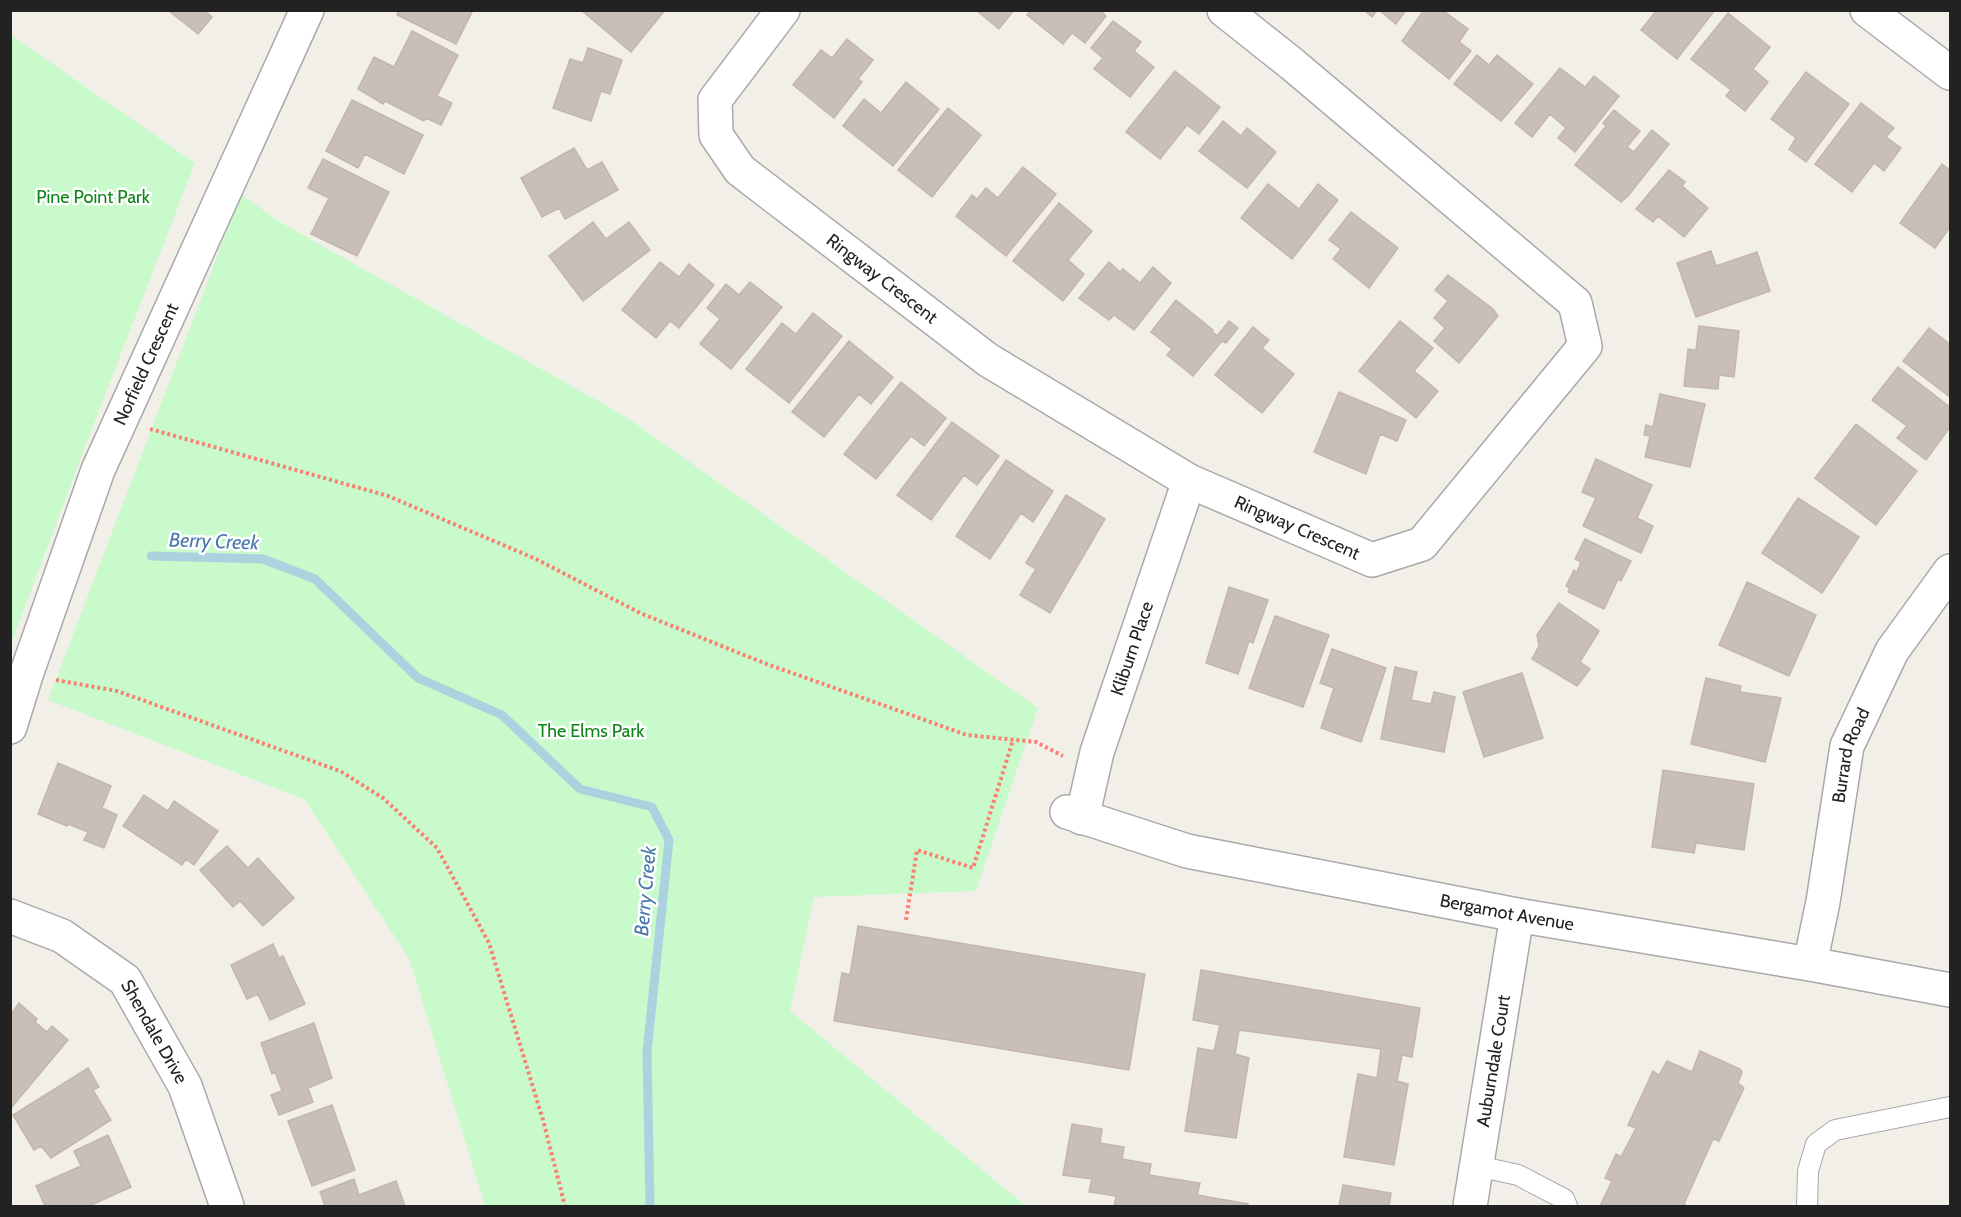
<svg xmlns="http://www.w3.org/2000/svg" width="1961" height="1217" viewBox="0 0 1961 1217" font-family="Cabin,sans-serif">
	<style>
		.park { fill: #c8facc }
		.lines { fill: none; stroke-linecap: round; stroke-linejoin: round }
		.stream { stroke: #aad3df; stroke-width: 9 }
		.building { fill: #c7bfb8; stroke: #c4b6ab; stroke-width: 1.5 }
		.service-casing { stroke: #a9a9a9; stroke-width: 22 }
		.minor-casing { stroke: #a9a9a9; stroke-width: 36 }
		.path { stroke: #fa8072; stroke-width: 4; stroke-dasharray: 3 3; stroke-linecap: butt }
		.service { stroke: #fff; stroke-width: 20 }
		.minor { stroke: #fff; stroke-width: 33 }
		.labels { text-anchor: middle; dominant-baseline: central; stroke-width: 5; stroke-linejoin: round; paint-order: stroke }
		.park-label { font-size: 18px; fill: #0c8416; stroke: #fff }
		.street-label { font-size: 18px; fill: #222; stroke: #fff }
		.water-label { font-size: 20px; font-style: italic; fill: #4a7aab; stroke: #fff }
	</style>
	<rect width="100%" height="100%" fill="#f2efe9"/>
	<!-- park -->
	<path class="park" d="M11,35l184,128 -105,271 -79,210z
		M241,194l39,28 343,193 415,293 -62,183 -162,6 -24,114 236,195h-541l-76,-248 -105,-159 -256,-99z"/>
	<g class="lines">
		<!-- stream -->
		<path class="stream" d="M151,556l112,3 52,20 103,99 84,37 78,74 72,18 17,33 -22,212 3,154"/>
	</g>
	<!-- building -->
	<path class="building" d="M168,10h36l8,7 -14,17z
		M399,10h74l-17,34 -59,-29z
		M581,10h84l-34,42z
		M976,10h38l-15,19z
		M1031,10h68l7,6 -21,27 -13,-10 -9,11 -36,-29z
		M1364,10h13l-5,7z
		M1379,10h27l-10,14z
		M1424,10h18l26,19 -9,13 12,9 -22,28 -47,-38z
		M1657,10h58l-38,49 -36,-29z
		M1728,13l42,34 -17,22 15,13 -23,29 -19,-15 5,-6 -40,-31z
		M1113,21l28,21 -7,9 20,16 -24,30 -36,-28 9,-11 -12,-10z
		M412,31l46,24 -21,41 15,7 -11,22 -15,-7 -2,3 -39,-20 -2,3 -25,-15 16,-32 20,10z
		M847,39l26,21 -15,19 4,3 -28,36 -41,-33 28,-35 11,8z
		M588,48l34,12 -12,34 -9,-3 -10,30 -38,-13 17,-49 13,4z
		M1477,55l12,10 8,-10 36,29 -32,37 -47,-37z
		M1560,68l25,19 9,-11 25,20 -44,56 -17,-14 8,-10 -16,-14 -18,23 -17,-14z
		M1175,71l45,36 -21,27 -12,-9 -27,34 -34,-27z
		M1806,72l43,32 -43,58 -17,-13 7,-11 -25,-19z
		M906,82l33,27 -46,57 -50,-40 21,-27 17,14z
		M352,100l71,35 -19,39 -39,-20 -7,14 -32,-17z
		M1861,103l33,25 -8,9 15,11 -17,23 -10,-8 -22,29 -37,-28z
		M948,108l33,27 -49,62 -34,-27z
		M1614,110l26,21 -13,16 7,5 18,-22 17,14 -41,52 -7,6 -46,-37 31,-39 -3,-3z
		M1223,121l18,15 6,-8 29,24 -29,36 -48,-37z
		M574,148l13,22 15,-8 16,28 -53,29 -6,-11 -17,9 -21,-39z
		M323,159l66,33 -32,64 -46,-22 18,-36 -21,-10z
		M1942,164l8,6v57l-15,21 -35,-25z
		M1023,167l33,27 -50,62 -50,-40 16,-21 5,4 9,-11 12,10z
		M1669,170l16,12 -3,4 26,22 -24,29 -26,-21 -5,6 -17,-13z
		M1268,184l31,25 19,-25 20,16 -46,59 -51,-41z
		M1059,203l33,28 -24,29 16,14 -21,27 -50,-40z
		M1351,212l47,36 -29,40 -36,-29 8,-10 -12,-9z
		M593,222l13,17 23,-17 21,28 -67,51 -34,-45z
		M1711,251l5,15 41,-14 13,39 -74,26 -19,-54z
		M660,262l19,15 10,-13 25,21 -35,43 -9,-7 -14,17 -34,-28z
		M1109,262l11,10 3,-3 17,14 13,-16 18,16 -37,47 -20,-15 -5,5 -30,-22z
		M1448,275l45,34 5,7 -39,47 -25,-22 11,-13 -11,-10 14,-17 -13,-11z
		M750,282l32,25 -51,62 -31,-25 20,-25 -13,-11 19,-24 13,11z
		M1176,300l37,30 -1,1 5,5 12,-15 9,7 -12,15 -4,-2 -29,35 -26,-21 5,-6 -21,-17z
		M813,313l29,23 -53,67 -43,-34 36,-46 14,11z
		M1400,321l33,27 -19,23 24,20 -22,27 -57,-47z
		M1699,326l40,5 -5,46 -15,-2 -1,14 -34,-3 4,-37 8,1z
		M1253,327l16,13 -7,8 32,26 -32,39 -47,-38z
		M1929,328l21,16v53l-47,-36z
		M849,341l44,36 -22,27 -12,-10 -35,43 -32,-25z
		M1898,367l52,40v20l-24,33 -29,-22 10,-12 -35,-26z
		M901,382l45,36 -22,28 -13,-10 -35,43 -32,-25z
		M1339,392l67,28 -9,21 -17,-7 -14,40 -52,-22z
		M1660,394l45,10 -15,63 -45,-10 5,-21 -6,-1 2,-10 7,2z
		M952,422l47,34 -22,29 -13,-10 -33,45 -34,-25z
		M1856,424l61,47 -41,54 -61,-47z
		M1596,459l56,26 -15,33 16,8 -12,27 -58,-27 13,-28 -14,-6z
		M1006,460l47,31 -20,31 -12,-9 -31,46 -34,-23z
		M1066,495l39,24 -55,94 -30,-18 16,-26 -10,-6z
		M1798,498l61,39 -37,56 -60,-40z
		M1585,539l46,22 -10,20 -3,-2 -14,30 -36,-17 2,-4 -4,-2 8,-16 3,2 4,-10 -6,-3z
		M1747,582l69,33 -27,61 -70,-31z
		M1229,587l39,13 -15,43 -4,-2 -11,33 -32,-11z
		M1559,603l40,28 -19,31 10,7 -13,17 -45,-27 7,-13 -2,-11z
		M1275,616l54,19 -26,72 -54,-19z
		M1332,649l54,19 -25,74 -40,-14 13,-40 -14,-5z
		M1395,667l22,5 -6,28 20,4 3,-12 21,5 -11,55 -63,-13z
		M1522,673l21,65 -59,19 -21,-65z
		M1706,678l35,8 -1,6 41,6 -16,64 -74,-18z
		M58,763l53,23 -9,22 15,7 -13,33 -20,-8 4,-8 -20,-8 -1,2 -29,-12z
		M1663,770l91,14 -10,66 -48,-7 -2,10 -42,-6z
		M144,795l24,16 6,-10 44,30 -24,34 -8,-6 -4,6 -59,-39z
		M227,846l21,22 10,-10 36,40 -31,28 -23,-25 -7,6 -33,-37z
		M858,926l287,48 -16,96 -295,-49 8,-48 8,2z
		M273,944l6,14 4,-2 22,48 -35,16 -12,-26 -11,5 -16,-34z
		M1201,970l219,38 -8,49 -10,-2 -5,26 11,3 -14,81 -50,-8 14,-83 19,4 4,-29 -142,-19 -4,24 14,4 -13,80 -51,-7 13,-83 16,3 6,-26 -27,-5z
		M19,1003l18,16 -2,3 12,10 5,-6 16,14 -57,68 -1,-92z
		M314,1023l18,55 -24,10 5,14 -34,13 -8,-20 11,-4 -7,-19 -3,2 -11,-31z
		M1700,1051l40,18 2,3 -4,11 6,5 -25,53 -6,-2 -29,65 3,2h-87l12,-25 -7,-3 11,-24 5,3 15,-29 -8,-3 25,-54 6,4 8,-14 25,11z
		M88,1068l11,19 -6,3 18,30 -60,38 -10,-12 -7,4 -21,-35z
		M332,1105l23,65 -43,16 -24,-65z
		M1072,1124l30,5 -2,14 24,4 -2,12 29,5 -2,11 51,8 -3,12 51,9v2h-134l2,-10 -27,-4 3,-13 -29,-4z
		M108,1135l23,52 -42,19h-44l-9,-20 45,-20 -7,-15z
		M354,1179l5,16 37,-14 9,25h-80l-5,-14z
		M1343,1185l48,8 -2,13h-50z"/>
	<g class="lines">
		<!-- service casing -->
		<g class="service-casing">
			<path id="service" d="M1477,1166l41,9 46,24 3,7
				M1807,1206l1,-35 8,-27 19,-14 115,-23"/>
		</g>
		<!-- minor casing -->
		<g class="minor-casing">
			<g id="minor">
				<path id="s1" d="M783,10l-68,90 1,35 24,35 248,190 201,121 183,79 50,-16 163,-198 -10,-43 -283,-239 -68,-54"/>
				<path d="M1867,10l83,63"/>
				<path id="s2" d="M10,727l16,-52 72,-205 209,-460"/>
				<path id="s3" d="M1067,812l120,39 330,64 293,49 140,26"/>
				<path id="s4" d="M1082,818l15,-66 92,-271"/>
				<path id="s5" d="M10,916l52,20 63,44 60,106 42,120"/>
				<path id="s6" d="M1810,964l13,-62 24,-156 45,-95 58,-80"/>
				<path id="s7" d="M1470,1206l47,-291"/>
			</g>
		</g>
		<!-- path -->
		<path class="path" d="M150,429l238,67 148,63 104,54 124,50 203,72 69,7 27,14
			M56,680l61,11 223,80 43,27 54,50 52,95 54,177 22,86
			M906,920l11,-70 56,18 40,-128"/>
		<!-- service -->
		<use href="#service" class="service"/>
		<!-- minor -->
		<use href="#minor" class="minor"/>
	</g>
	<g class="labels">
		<!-- park labels -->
		<g class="park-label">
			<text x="93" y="197">Pine Point Park</text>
			<text x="591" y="731">The Elms Park</text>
		</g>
		<!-- street labels -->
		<g class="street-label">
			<text stroke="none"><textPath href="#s1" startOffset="369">Ringway Crescent</textPath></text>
			<text stroke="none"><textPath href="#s2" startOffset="388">Norfield Crescent</textPath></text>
			<text stroke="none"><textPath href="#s1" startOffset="855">Ringway Crescent</textPath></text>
			<text stroke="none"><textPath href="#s4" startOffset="177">Kliburn Place</textPath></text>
			<text stroke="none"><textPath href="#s6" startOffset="213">Burrard Road</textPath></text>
			<text stroke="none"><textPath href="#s3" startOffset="452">Bergamot Avenue</textPath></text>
			<text stroke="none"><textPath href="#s5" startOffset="192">Shendale Drive</textPath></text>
			<text stroke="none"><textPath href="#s7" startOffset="147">Auburndale Court</textPath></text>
		</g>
		<!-- water labels -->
		<g class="water-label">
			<text transform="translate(214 541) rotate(2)">Berry Creek</text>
			<text transform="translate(645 891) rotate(-85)">Berry Creek</text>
		</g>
	</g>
	<!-- border -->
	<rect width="1961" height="1217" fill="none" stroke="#222222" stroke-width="24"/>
</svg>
